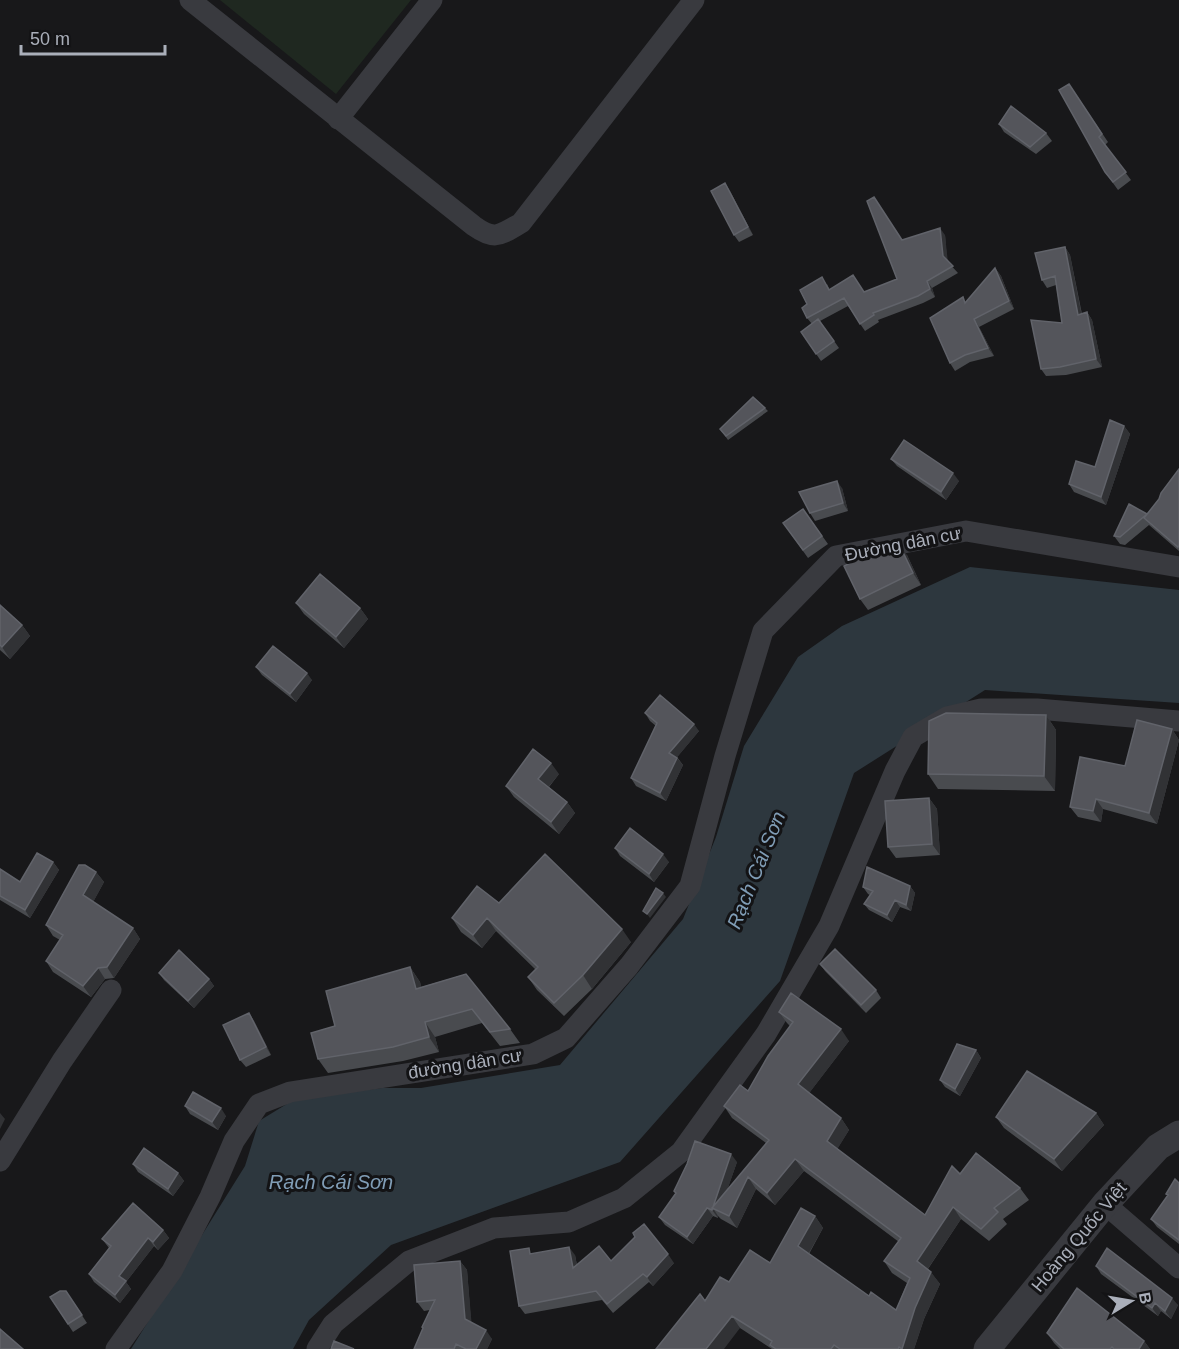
<svg xmlns="http://www.w3.org/2000/svg" width="1179" height="1349" viewBox="0 0 1179 1349" font-family="Helvetica,sans-serif">
	<style>
		.green { fill: #1f2820 }
		.water { fill: #2d373e }
		.lines { fill: none; stroke-linecap: round; stroke-linejoin: round }
		.minor { stroke: #393a3f; stroke-width: 21 }
		.tertiary { stroke: #393a3f; stroke-width: 27 }
		.wall { fill: #494b4f }
		.shaded-wall { fill: #313235 }
		.building { fill: #54555b; stroke: #61636a; stroke-width: 1.5 }
		.labels { text-anchor: middle; dominant-baseline: central; stroke-width: 6; stroke-linejoin: round; paint-order: stroke }
		.street-label { font-size: 18px; fill: #aaafba; stroke: #131315 }
		.water-label { font-size: 20px; font-style: italic; fill: #809db6; stroke: #131315 }
	</style>
	<rect width="100%" height="100%" fill="#18181a"/>
	<!-- green -->
	<path class="green" d="M220,0h191l-75,94z"/>
	<!-- water -->
	<path class="water" d="M970,567l209,23v113l-194,-13 -131,83 -74,208 -160,181 -229,83 -82,75 -16,29h-162l114,-183 14,-45 36,-22 87,-11h39l139,-23 123,-146 33,-82 28,-91 54,-89 44,-31z"/>
	<g class="lines">
		<!-- minor -->
		<path class="minor" d="M190,0l284,226c21,15 26,9 47,-3l173,-223
			M338,119l94,-119
			M0,1161l62,-100 49,-71
			M1105,1204l74,64
			M116,1349l56,-78 38,-74 24,-56 25,-37 31,-12 243,-38 33,-16 63,-72 61,-80 35,-130 38,-125 73,-75 130,-25 213,36
			M317,1349l16,-25 76,-63 85,-33 75,-6 55,-24 57,-46 85,-118 63,-108 66,-155 18,-34 34,-20 34,-8h56l142,12"/>
		<!-- tertiary -->
		<path class="tertiary" d="M987,1349l118,-145 53,-57 21,-13"/>
	</g>
	<!-- wall -->
	<path class="wall" d="M1069,84l39,58 -3,3 26,35 -13,10 -13,-18z
		M999,124l47,9 6,8 -16,13 -32,-22z
		M725,183l5,8 23,44 -14,7 -5,-7z
		M945,235l2,26 11,12 -26,15 3,9 -12,6 -45,17 1,2 -14,9 -17,-25 -28,15 19,27 -18,13 -20,-29 11,-8 -5,-6v-14l20,-20 3,6 34,2 33,-13 5,-39z
		M1065,247l5,8 12,59 5,-2 5,8 10,47 -36,8 -20,1 -5,-7 21,-46 -6,-38 -9,3 -5,-8z
		M995,268l6,8 13,33 -35,18 15,29 -24,6 -15,9 -5,-8 16,-61z
		M765,408l3,3 -40,29 -8,-11z
		M1124,426l6,8 -24,71 -32,-13 -5,-8 26,-17z
		M891,459l68,22 -13,19 -49,-34z
		M1179,469v82l-30,-26 -24,20 -5,-1 -6,-8 33,-22 12,-15z
		M842,488l6,23 -33,10 -5,-8z
		M803,509l25,35 -20,14 -25,-35z
		M907,555l14,30 -53,25 -8,-11z
		M296,603l64,5 8,11 -24,29 -40,-34z
		M0,605l22,20 8,11 -20,23 -10,-9z
		M256,667l56,13 -16,22 -34,-27z
		M645,713l54,18 -22,26 6,8 -17,36 -30,-15 -5,-8 25,-52 -6,-5z
		M1046,715l10,15 -1,61 -117,-2 -10,-15z
		M1172,729l7,11 -22,84 -54,-15 -2,13 -23,-5 -8,-10 55,-41z
		M559,774l-10,13 18,15 8,11 -16,21 -45,-37 -8,-11z
		M929,798l8,11 3,46 -44,3 -8,-11z
		M615,848l54,14 -15,20 -34,-26z
		M53,862l6,8 -29,48 -30,-18v-31l20,13z
		M96,872l8,10 -11,20 40,26 7,11 -26,39 -9,1 -14,18 -38,-25 -7,-11 14,-21 -7,-4 -7,-11z
		M910,886l5,7 -4,18 -11,-4 -8,15 -23,-12 -5,-6 6,-9 -2,-1 -5,-7z
		M499,903l132,39 -39,47 -28,27 -27,-26 -9,-13 8,-7 -40,-39 -14,17 -21,-16 -9,-14z
		M820,964l56,26 5,8 -15,15 -41,-42z
		M410,967l10,15 1,5 45,-13 44,55 10,14 -20,3 -18,-23 -47,14 4,15 -36,9 -75,12 -10,-14 17,-33z
		M159,973l50,6 5,7 -20,22 -30,-28z
		M779,1012l70,29 -40,52 32,25 8,12 -12,19 88,66 35,-41 60,14 9,12 -26,19 4,5 -18,17 -28,-22 -33,50 12,15 -16,35 -10,30h-142l-32,-21 -35,-27 24,-19 41,-19 45,-47 8,12 -14,26 60,42 27,14 11,-27 -15,-10 -8,-12 15,-19 -95,-71 -29,34 -19,-16 -19,39 -16,-9 -3,-3v2l-5,-2 -20,28 -28,-19 -6,-8 17,-23 -2,-3 63,-29 -10,28 39,-47 -34,-25 -8,-12 24,-15 42,-65 -3,-3z
		M249,1013l5,8 17,34 -25,12 -6,-7z
		M976,1050l5,8 -21,38 -15,-9 -5,-7z
		M185,1106l41,10 -8,14 -28,-16z
		M1096,1113l8,12 -42,46 -58,-43 -8,-11z
		M133,1164l45,9 6,8 -11,15 -35,-24z
		M1179,1183v61l-22,-17 -6,-8z
		M163,1230l6,8 -11,12 -4,-4 -28,36 5,7 -11,14 -26,-21 -5,-8 20,-26 -7,-9z
		M533,1254l42,1 2,10 34,-4 63,2 -21,23 -4,-4 -36,31 -11,-13 -77,14 -6,-8z
		M460,1261l7,9 4,52 21,17 -5,10h-73l9,-20 -1,-2 8,-17 -6,1 -7,-9z
		M1096,1266l82,39 -7,14 -10,-8 -3,5 -57,-42z
		M66,1291l21,32 -14,9 -23,-35z
		M1047,1333l97,8 6,8h-90l-6,-6z"/>
	<!-- shaded-wall -->
	<path class="shaded-wall" d="M725,183l5,8 23,44 -5,-8z
		M940,228l5,7 3,28 -5,-7z
		M1065,247l5,8 13,67 -5,-7z
		M995,268l6,8 13,33 -5,-8z
		M927,281l5,7 3,9 -5,-8z
		M1087,312l5,8 10,47 -6,-8z
		M974,319l5,8 15,29 -6,-8z
		M1124,426l6,8 -24,71 -5,-8z
		M953,473l6,8 -13,19 -5,-8z
		M837,481l5,7 6,23 -5,-8z
		M899,544l8,11 14,30 -8,-12z
		M360,608l8,11 -24,29 -8,-11z
		M22,625l8,11 -20,23 -8,-12z
		M307,673l5,7 -16,22 -6,-8z
		M1046,715l10,15 -1,61 -11,-15z
		M694,724l5,7 -25,30 -5,-8z
		M1172,729l7,11 -22,84 -8,-11z
		M677,758l6,7 -17,36 -6,-8z
		M551,763l8,11 -13,16 -8,-11z
		M929,798l8,11 3,46 -8,-11z
		M1096,799l7,10 -2,13 -8,-11z
		M567,802l8,11 -16,21 -8,-12z
		M663,854l6,8 -15,20 -5,-8z
		M53,862l6,8 -29,48 -5,-8z
		M96,872l8,10 -13,24 -8,-11z
		M910,886l5,7 -4,18 -5,-6z
		M663,893l3,4 -16,21 -3,-4z
		M895,900l5,7 -8,15 -5,-7z
		M487,918l9,13 -14,17 -9,-13z
		M133,928l7,11 -26,39 -7,-11z
		M622,929l9,13 -39,47 -9,-14z
		M410,967l10,15 6,21 -10,-14z
		M98,968l7,11 -14,18 -8,-11z
		M209,979l5,7 -20,22 -6,-7z
		M249,1013l5,8 17,34 -5,-8z
		M425,1022l10,15 4,15 -10,-15z
		M841,1029l8,12 -42,55 -9,-12z
		M976,1050l5,8 -21,38 -5,-7z
		M221,1108l5,8 -8,14 -6,-8z
		M0,1113l5,6 -5,10z
		M1096,1113l8,12 -42,46 -8,-12z
		M841,1118l8,12 -14,23 -8,-12z
		M731,1154l6,8 -17,49 -7,-3z
		M795,1159l9,12 -29,34 -8,-12z
		M178,1173l6,8 -11,15 -5,-7z
		M748,1177l8,12 -19,39 -8,-12z
		M953,1207l8,12 -36,54 -8,-12z
		M707,1208l6,8 -20,28 -6,-7z
		M713,1208l5,8v2l-6,-8z
		M815,1216l8,12 -17,30 -8,-12z
		M163,1230l6,8 -11,12 -5,-8z
		M148,1238l6,8 -28,36 5,7 -11,14 -5,-8 4,-19z
		M569,1247l6,8 4,22 -6,-9z
		M668,1254l6,9 -21,23 -6,-9z
		M460,1261l7,9 5,58 -7,-9z
		M931,1272l9,12 -16,35 -10,30h-12l13,-41z
		M1172,1298l6,7 -7,14 -6,-8z
		M1155,1303l6,8 -3,5 -6,-8z
		M732,1316l8,12 -16,21h-18z
		M486,1330l6,9 -5,10h-11z
		M1144,1341l6,8h-11z"/>
	<!-- building -->
	<path class="building" d="M1069,84l33,50 -3,3 27,35 -13,10 -8,-10 -46,-82z
		M1011,106l35,27 -16,14 -31,-23z
		M725,183l23,44 -14,8 -23,-44z
		M874,197l28,43 38,-12 3,28 10,10 -26,15 3,8 -12,7 -45,17 1,2 -14,9 -16,-26 -37,20 -5,-10 5,-4 -7,-14 22,-13 7,13 24,-15 11,17 33,-13 -30,-78z
		M1065,247l13,68 9,-3 9,47 -36,8 -19,2 -10,-49 31,3 -7,-47 -13,4 -7,-27z
		M995,268l14,33 -35,18 14,29 -23,7 -15,8 -20,-45 33,-21 2,6z
		M818,319l16,22 -18,13 -15,-22z
		M753,397l12,11 -39,28 -6,-7z
		M1110,420l14,6 -23,71 -32,-13 7,-23 19,6z
		M904,440l49,33 -12,19 -50,-33z
		M1179,469v76l-1,2 -34,-29 15,-19 2,-6z
		M837,481l6,22 -33,10 -11,-21z
		M1129,504l18,10 -27,23 -6,-1z
		M803,509l19,27 -19,14 -20,-27z
		M899,544l14,29 -53,26 -16,-33 38,-19z
		M320,574l40,34 -24,29 -40,-34z
		M0,605l22,20 -20,22 -2,-2z
		M273,646l34,27 -17,21 -34,-27z
		M660,695l34,29 -25,29 8,5 -17,35 -29,-15 26,-55 -12,-10z
		M946,713l100,2 -2,61 -116,-2 1,-53z
		M1137,720l35,9 -23,84 -53,-14 -3,12 -23,-4 10,-50 45,9z
		M533,749l18,14 -13,16 29,23 -16,20 -45,-36z
		M929,798l3,46 -44,3 -3,-46z
		M630,828l33,26 -14,20 -34,-26z
		M37,853l16,9 -28,48 -25,-14v-27l20,13z
		M545,854l77,75 -39,46 -29,28 -26,-26 10,-10 -51,-49 -14,17 -21,-17 25,-32 22,17z
		M79,865h6l11,7 -13,23 50,33 -26,39 -9,1 -15,18 -37,-25 17,-26 -17,-10z
		M867,867l43,19 -4,19 -11,-5 -8,15 -23,-11 9,-13 -10,-4z
		M656,888l7,5 -16,21 -4,-3z
		M835,949l41,41 -15,15 -41,-41z
		M179,950l30,29 -21,22 -29,-28z
		M410,967l6,22 50,-15 44,55 -20,3 -18,-23 -47,13 4,15 -36,10 -75,12 -7,-26 24,-7 -9,-35z
		M791,993l50,36 -43,55 43,34 -14,23 98,74 27,-49 8,8 16,-21 44,35 -26,20 4,4 -17,17 -28,-22 -36,54 14,11 -16,36 -13,41 -3,-2 -1,2h-58l-6,-4 -3,4h-55l-6,-4 2,-4 -40,-25 -26,33h-50l44,-55 5,7 15,-24 9,5 21,-32 20,13 31,-55 14,8 -17,30 71,50 2,-4 25,18 14,-32 -26,-17 17,-23 -106,-79 -28,34 -19,-16 -19,39 -17,-8 57,-68 -45,-34 16,-21 8,6 20,-35 25,-34 -14,-10z
		M249,1013l17,34 -26,13 -17,-35z
		M957,1044l19,6 -21,39 -15,-9z
		M1027,1071l69,42 -42,46 -58,-42z
		M193,1092l28,16 -9,14 -27,-16z
		M695,1141l36,13 -19,56 -5,-2 -20,29 -28,-20 17,-24 -2,-2 13,-27z
		M144,1148l34,25 -10,16 -35,-25z
		M1175,1179l4,4v57l-28,-21 17,-24 -2,-1z
		M133,1203l30,27 -10,12 -5,-4 -29,38 7,5 -11,14 -26,-21 22,-28 -9,-7z
		M644,1224l24,30 -21,23 -4,-3 -36,30 -11,-13 -77,15 -9,-55 19,-3 1,6 39,-7 4,21 26,-22 12,15 24,-24 -2,-4z
		M1107,1248l65,50 -7,13 -10,-8 -3,5 -56,-42z
		M460,1261l5,58 21,11 -10,19h-10l-10,-5 -2,5h-40l9,-21 -1,-1 13,-27 -18,2 -3,-37z
		M1077,1288l67,53 -5,8h-25l-2,-2 -2,2h-46l-17,-16z
		M60,1291h6l16,24 -14,9 -18,-27z
		M0,1329l23,20h-23z
		M334,1341l20,8h-23z"/>
	<g class="labels">
		<!-- street labels -->
		<g class="street-label">
			<text transform="translate(903 544) rotate(-11)">Đường dân cư</text>
			<text transform="translate(465 1064) rotate(-9)">đường dân cư</text>
			<text transform="translate(1079 1237) rotate(-50)">Hoàng Quốc Việt</text>
		</g>
		<!-- water labels -->
		<g class="water-label">
			<text transform="translate(756 870) rotate(-68)">Rạch Cái Sơn</text>
			<text x="331" y="1182">Rạch Cái Sơn</text>
		</g>
	</g>
	<!-- north arrow -->
	<g transform="translate(1131 1301) rotate(79)" stroke="#131315" stroke-width="4.5" paint-order="stroke">
	<path d="M0-4.5L10 22L0 15L-10 22Z" fill="#aaafba"/>
	<text y="-9" font-size="16" font-weight="bold" text-anchor="middle" fill="#aaafba">B</text>
	</g>
	<!-- scale -->
	<path d="M21 45v9h144v-9" fill="none" stroke="#aaafba" stroke-width="3"/>
	<text x="30" y="45" font-size="18" fill="#aaafba" stroke="#131315" stroke-width="4.5" paint-order="stroke">50 m</text>
</svg>
